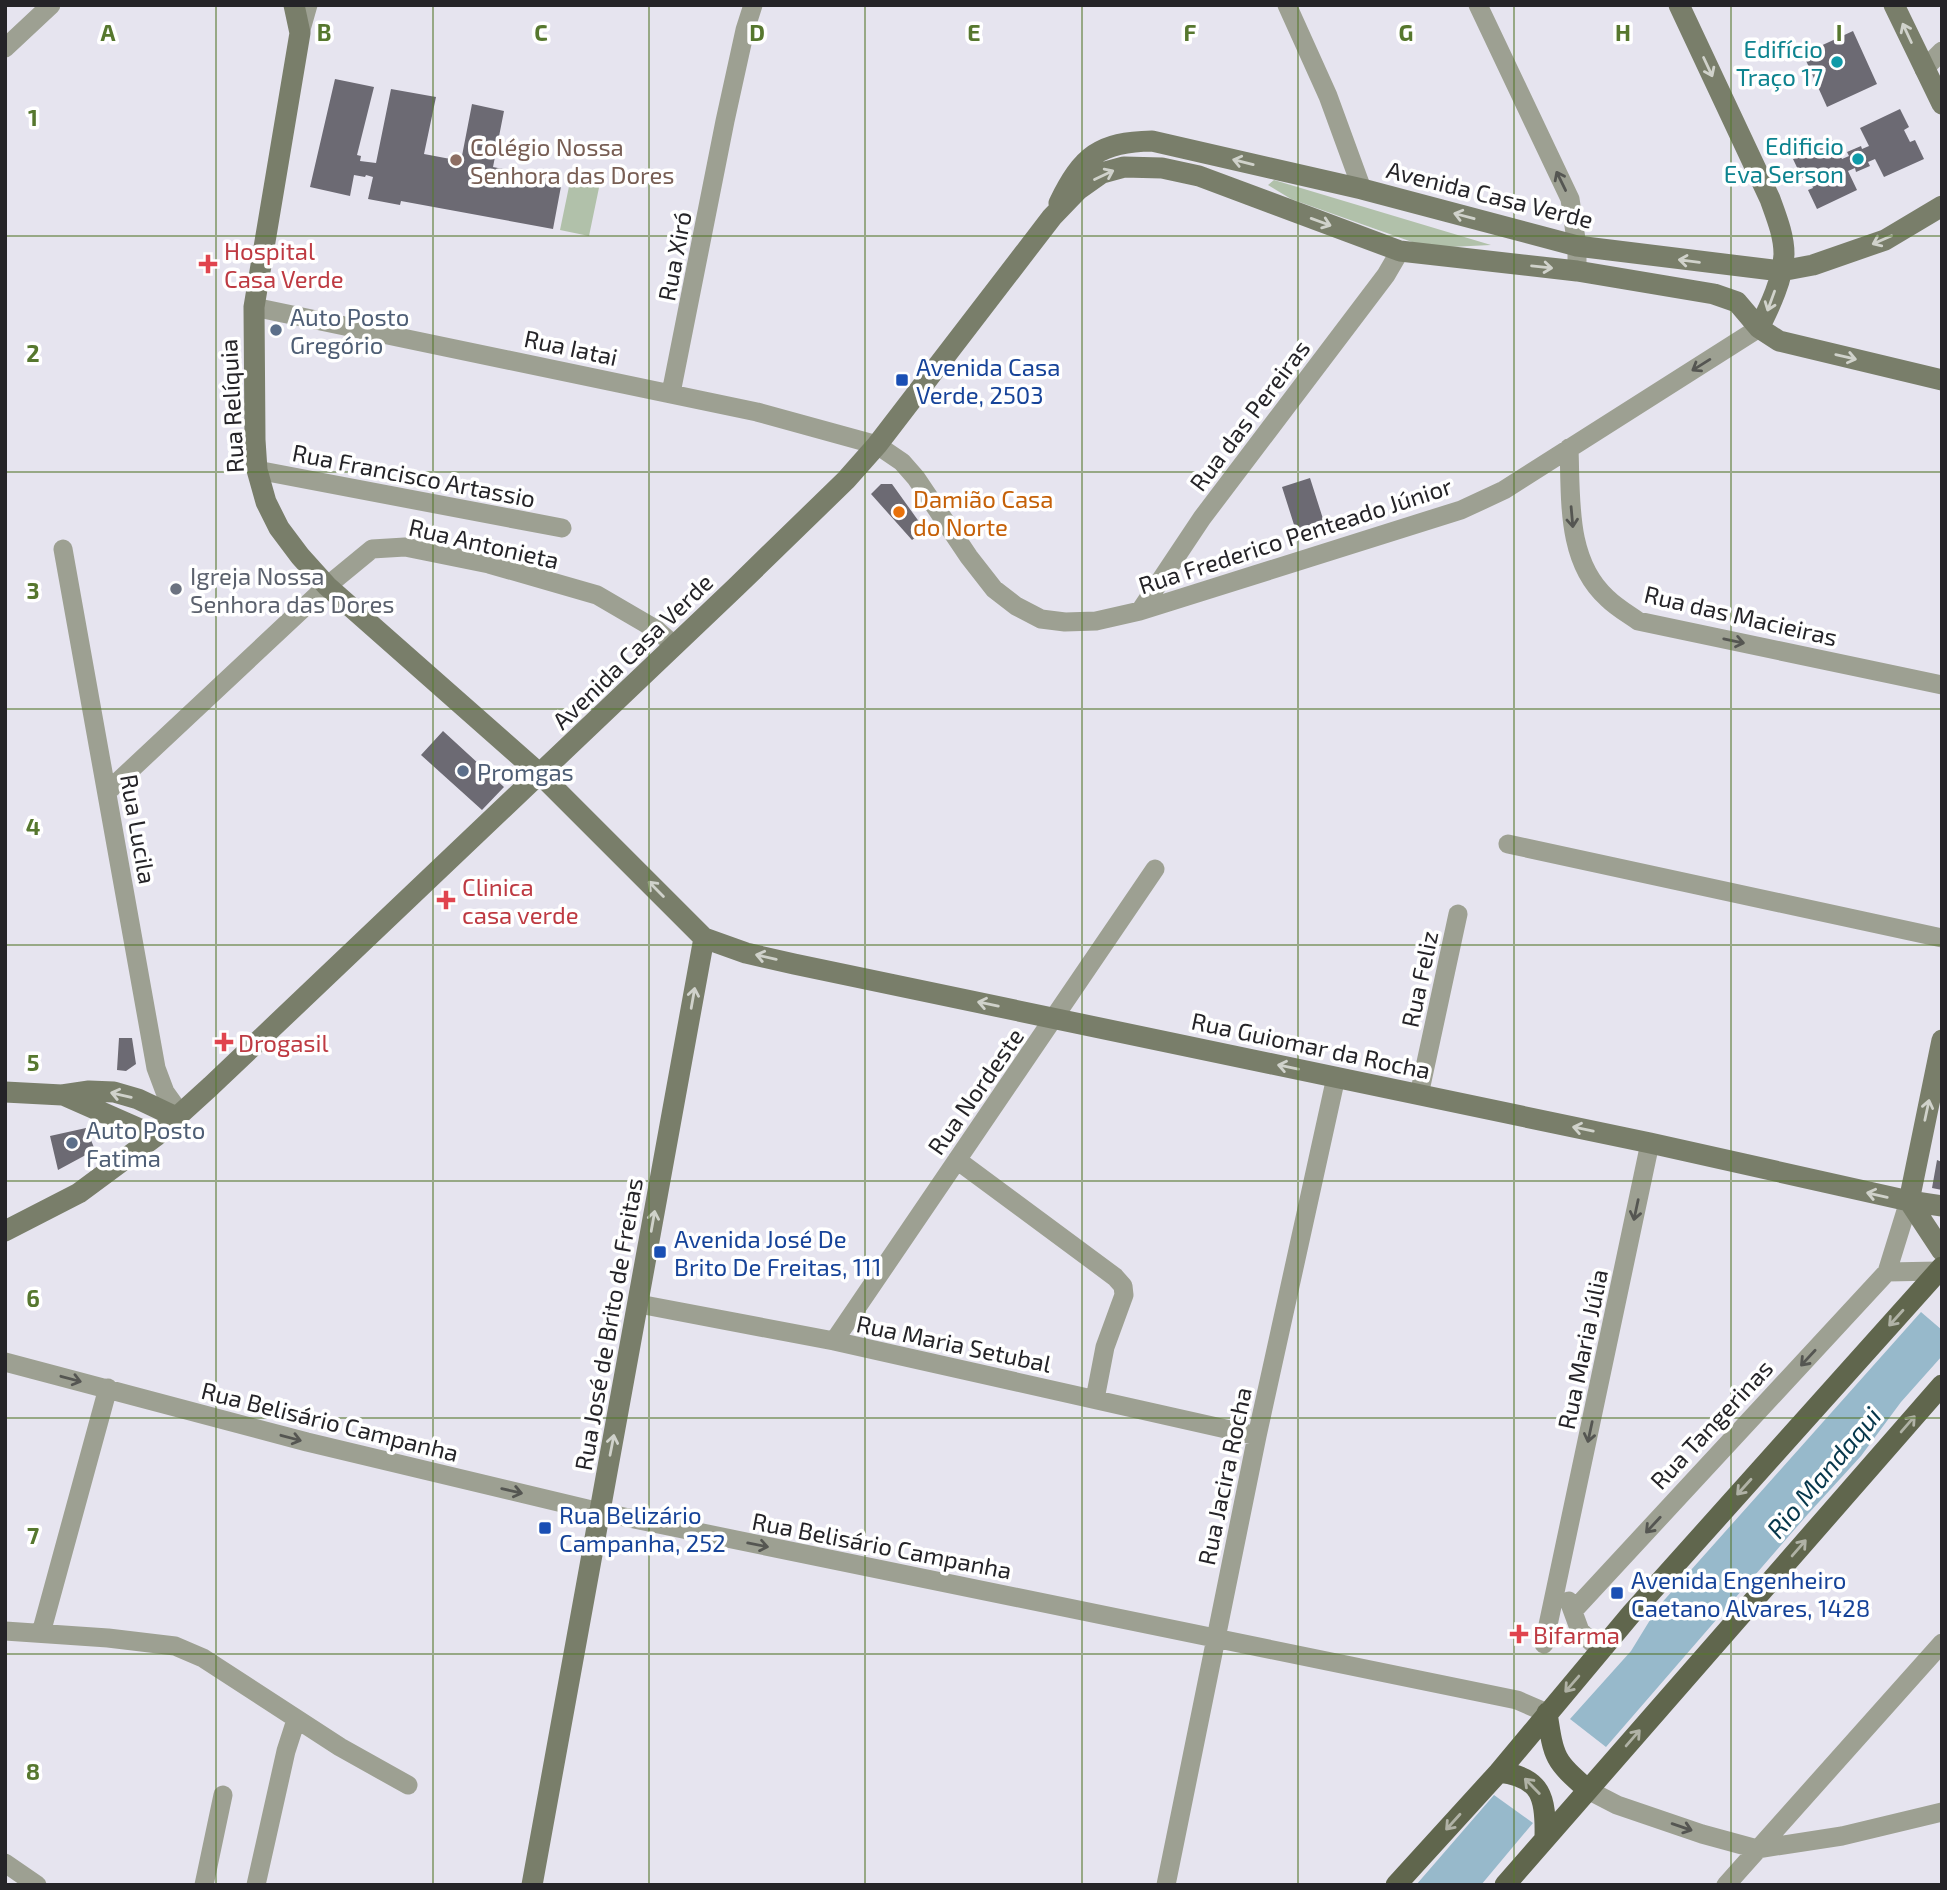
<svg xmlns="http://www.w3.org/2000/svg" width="1947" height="1890" viewBox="0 0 1947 1890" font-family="'Exo 2',sans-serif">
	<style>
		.green { fill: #b1c1aa }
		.water { fill: #97b9cb }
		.building { fill: #6c6a73 }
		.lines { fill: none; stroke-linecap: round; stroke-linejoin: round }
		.street { stroke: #9da092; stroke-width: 19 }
		.secondary { stroke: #797e6a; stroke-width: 21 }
		.primary { stroke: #60664d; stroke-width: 21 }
		.oneway { stroke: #d0d2cb }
		.oneway2 { stroke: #555652 }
		.oneway3 { stroke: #b0b2a6 }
		.grid { fill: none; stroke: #56772e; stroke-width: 2; stroke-opacity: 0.55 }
		.culture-dot { fill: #0f9aa8; stroke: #fff; stroke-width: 2.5 }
		.education-dot { fill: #8d6e63; stroke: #fff; stroke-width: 2.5 }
		.health-dot { fill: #e0444e; stroke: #fff; stroke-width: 2.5 }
		.service-dot { fill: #5c6f8a; stroke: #fff; stroke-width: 2.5 }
		.transit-dot { fill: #1a4fb4; stroke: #fff; stroke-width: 2.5 }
		.food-dot { fill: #e8710a; stroke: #fff; stroke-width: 2.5 }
		.worship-dot { fill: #6b7280; stroke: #fff; stroke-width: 2.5 }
		.labels { text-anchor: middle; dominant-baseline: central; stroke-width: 7; stroke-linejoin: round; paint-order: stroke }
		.culture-label { font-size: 24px; fill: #0d838f; stroke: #fff; text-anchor: end }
		.education-label { font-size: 24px; fill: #785e54; stroke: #fff; text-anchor: start }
		.street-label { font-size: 24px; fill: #252428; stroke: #fff }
		.health-label { font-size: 24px; fill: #be3a42; stroke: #fff; text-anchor: start }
		.service-label { font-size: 24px; fill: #4e5e75; stroke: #fff; text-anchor: start }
		.transit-label { font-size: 24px; fill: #164399; stroke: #fff; text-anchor: start }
		.food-label { font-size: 24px; fill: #c56008; stroke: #fff; text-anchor: start }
		.worship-label { font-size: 24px; fill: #5b616d; stroke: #fff; text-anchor: start }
		.water-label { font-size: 26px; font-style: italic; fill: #06374b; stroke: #fff }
		.grid-label { font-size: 23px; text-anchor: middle; font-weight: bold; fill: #56772e; stroke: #fff; stroke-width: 7; stroke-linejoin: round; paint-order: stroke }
	</style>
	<rect width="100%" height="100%" fill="#e6e4ef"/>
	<!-- green -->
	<path class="green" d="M572,172l29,6 -12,58 -29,-6z
		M1274,180l217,65 -62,3 -138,-49 -23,-14z"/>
	<!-- water -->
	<path class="water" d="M1921,1312l21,18v26l-41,46 -40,54 -53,58 -202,233 -36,-28 61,-68 27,-44z
		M1494,1795l39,28 -52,62h-65z"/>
	<!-- building -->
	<path class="building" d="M1853,31l24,53 -50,23 -24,-53z
		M335,79l39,8 -17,68 4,1 -1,5 16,2 15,-74 45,8 -12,57 37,7 11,-57 32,7 -11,56 69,14 -9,48 -152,-28 -1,4 -32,-6 5,-22 -7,-2 -1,2 -11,-2 -4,21 -40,-9z
		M1900,109l9,18 -5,3 6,12 5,-2 9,19 -40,18 -9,-18 -7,3 2,4 -14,6 -1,-4 -7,3 9,19 -40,19 -9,-19 5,-2 -6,-13 -5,3 -9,-19 40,-19 9,19 7,-3 -2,-4 14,-6 1,3 7,-3 -9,-18z
		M1310,478l14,44 -28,9 -14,-44z
		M881,484h11l33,46 -13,10 -41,-46z
		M443,731l61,56 -22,23 -61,-55z
		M119,1038h13l4,26 -10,7 -9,-1z
		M86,1128l9,22 -37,20 -8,-34z
		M1937,1160l5,2v28l-10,-2z"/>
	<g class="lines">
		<!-- street -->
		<path class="street" d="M1287,5l41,91 34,93
			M1478,5l92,194 7,47v25
			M300,33l8,-28
			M5,48l46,-43
			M1924,69l18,-18
			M254,307l503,105 120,33 25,17 14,16 53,79 25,32 22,17 25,13 24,3 31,-1 44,-10 321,-101 43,-20 255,-162
			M671,393l54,-272 20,-91 8,-25
			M1569,448c2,51 -3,113 38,150 9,9 21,16 31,23l304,64
			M257,470l305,58
			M63,549l93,519 9,24 15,21
			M1140,611l62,-93 184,-243 14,-24
			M108,791l219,-205 45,-37 33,-2 84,17 108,31 60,35 18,16
			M1508,844l434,94
			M1419,1095l39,-181
			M957,1160l158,117 8,9 1,9 -19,52 -10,52
			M1887,1272l52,-1
			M639,1304l195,37 423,95
			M834,1341l321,-472
			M5,1362l302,80 293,70 917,188 30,13
			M1569,1601l11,30 21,20
			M1573,1611l314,-339 22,-71
			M5,1631l103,7 67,8 28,12 137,89 68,38
			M41,1633l67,-245
			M1544,1644l106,-501
			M1588,1790l29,15 85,29 55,15 85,-13 100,-24
			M5,1863l32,22
			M204,1885l19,-90
			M256,1885l30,-134 10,-31
			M1166,1885l91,-449 79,-359
			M1726,1885l216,-242"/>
		<!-- secondary -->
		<path class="secondary" d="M294,5l6,28 -46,274 1,133 2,30 9,32 13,26 21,28 27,30 213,188 164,164 42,15 48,11 856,179 259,58 33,50
			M1679,5l91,194c6,17 14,36 14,55 -1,25 -14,52 -25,74
			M1894,5l48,99
			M1059,203c23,-47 40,-61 93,-62l210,48 215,57 204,25 32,-6 72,-25 57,-34
			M1942,1040l-33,161 33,5
			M5,1092l57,3 27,-4 25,1 24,7 38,18
			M63,1095l93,41
			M5,1231l74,-38 77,-57 55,-50 525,-499 110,-107 31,-35 175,-228 26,-27 24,-17 22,-6 38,1 37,8 201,75 177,20 137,23 23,8 22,26 20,13 163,39
			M532,1885l172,-947"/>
		<!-- primary -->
		<path class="primary" d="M1547,1713c7,46 7,47 41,77
			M1499,1772c43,5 47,26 46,65
			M1396,1885l103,-113 133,-159 310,-346
			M1505,1885l437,-500"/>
	</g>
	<!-- one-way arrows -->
	<defs><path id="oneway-shaft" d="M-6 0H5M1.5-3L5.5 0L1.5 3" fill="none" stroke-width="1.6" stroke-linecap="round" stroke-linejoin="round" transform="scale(1.75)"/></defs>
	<g class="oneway">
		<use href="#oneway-shaft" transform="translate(1907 33) rotate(-115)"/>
		<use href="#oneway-shaft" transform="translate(1708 67) rotate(65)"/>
		<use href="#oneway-shaft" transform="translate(1243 162) rotate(-166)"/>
		<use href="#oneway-shaft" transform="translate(1104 175) rotate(-25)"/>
		<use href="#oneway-shaft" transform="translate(1464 216) rotate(-165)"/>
		<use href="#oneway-shaft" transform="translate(1321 222) rotate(20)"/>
		<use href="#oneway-shaft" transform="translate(1882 240) rotate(156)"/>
		<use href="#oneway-shaft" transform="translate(1689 261) rotate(-173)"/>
		<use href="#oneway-shaft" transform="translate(1542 267) rotate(6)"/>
		<use href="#oneway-shaft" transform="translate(1771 301) rotate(110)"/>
		<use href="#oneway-shaft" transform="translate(1846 357) rotate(13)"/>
		<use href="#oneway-shaft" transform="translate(656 889) rotate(-135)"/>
		<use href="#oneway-shaft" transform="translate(766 957) rotate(-167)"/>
		<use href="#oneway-shaft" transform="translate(693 998) rotate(-80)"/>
		<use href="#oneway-shaft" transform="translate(988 1004) rotate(-168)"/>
		<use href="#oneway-shaft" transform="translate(1288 1067) rotate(-168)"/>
		<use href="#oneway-shaft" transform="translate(121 1095) rotate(-167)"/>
		<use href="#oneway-shaft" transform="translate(1927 1110) rotate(-78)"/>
		<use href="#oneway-shaft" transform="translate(1583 1129) rotate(-168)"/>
		<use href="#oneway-shaft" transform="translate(1877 1195) rotate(-167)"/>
		<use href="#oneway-shaft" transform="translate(653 1221) rotate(-80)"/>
		<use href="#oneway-shaft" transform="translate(612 1445) rotate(-79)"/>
	</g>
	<g class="oneway2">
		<use href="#oneway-shaft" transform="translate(1561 181) rotate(-116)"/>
		<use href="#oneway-shaft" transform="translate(1701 365) rotate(148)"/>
		<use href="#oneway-shaft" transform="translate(1572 517) rotate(85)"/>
		<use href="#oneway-shaft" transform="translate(1734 641) rotate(12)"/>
		<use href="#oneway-shaft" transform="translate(1636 1210) rotate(102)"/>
		<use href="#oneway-shaft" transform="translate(1808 1358) rotate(133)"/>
		<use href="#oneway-shaft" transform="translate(71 1379) rotate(15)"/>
		<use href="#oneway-shaft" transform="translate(1590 1432) rotate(102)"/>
		<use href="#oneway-shaft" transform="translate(291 1438) rotate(15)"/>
		<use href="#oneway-shaft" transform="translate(512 1491) rotate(13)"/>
		<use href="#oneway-shaft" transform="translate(1653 1525) rotate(133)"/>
		<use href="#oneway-shaft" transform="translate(758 1545) rotate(11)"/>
		<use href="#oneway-shaft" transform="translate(1682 1827) rotate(19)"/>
	</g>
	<g class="oneway3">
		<use href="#oneway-shaft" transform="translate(1896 1318) rotate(132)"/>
		<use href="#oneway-shaft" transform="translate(1908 1424) rotate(-49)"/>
		<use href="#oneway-shaft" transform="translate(1744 1487) rotate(132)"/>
		<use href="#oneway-shaft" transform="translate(1799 1548) rotate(-49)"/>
		<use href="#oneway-shaft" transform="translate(1572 1684) rotate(131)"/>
		<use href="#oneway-shaft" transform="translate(1633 1738) rotate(-49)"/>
		<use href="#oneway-shaft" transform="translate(1532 1786) rotate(-134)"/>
		<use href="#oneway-shaft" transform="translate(1453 1822) rotate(132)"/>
	</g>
	<!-- grid -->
	<path class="grid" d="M216,5v1880M433,5v1880M649,5v1880M865,5v1880M1082,5v1880M1298,5v1880M1514,5v1880M1731,5v1880M5,236h1937M5,472h1937M5,709h1937M5,945h1937M5,1181h1937M5,1418h1937M5,1654h1937"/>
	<!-- markers -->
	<g class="culture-dot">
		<circle cx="1837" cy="62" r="7"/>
		<circle cx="1858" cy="159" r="7"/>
	</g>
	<circle class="education-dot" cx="456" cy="160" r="7"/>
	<g class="health-dot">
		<path d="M204.5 253.5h7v7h7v7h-7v7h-7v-7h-7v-7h7z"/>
		<path d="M442.5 889.5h7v7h7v7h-7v7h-7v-7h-7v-7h7z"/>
		<path d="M220.5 1031.5h7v7h7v7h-7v7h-7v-7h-7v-7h7z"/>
		<path d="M1515.5 1623.5h7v7h7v7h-7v7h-7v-7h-7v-7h7z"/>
	</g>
	<g class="service-dot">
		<circle cx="276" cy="330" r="7"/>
		<circle cx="463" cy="771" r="7"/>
		<circle cx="72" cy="1143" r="7"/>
	</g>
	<g class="transit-dot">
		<rect x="895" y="373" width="14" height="14" rx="3.5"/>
		<rect x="653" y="1245" width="14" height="14" rx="3.5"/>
		<rect x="538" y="1521" width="14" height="14" rx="3.5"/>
		<rect x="1610" y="1586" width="14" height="14" rx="3.5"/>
	</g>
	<circle class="food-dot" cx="899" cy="512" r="7"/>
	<circle class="worship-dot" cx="176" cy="589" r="7"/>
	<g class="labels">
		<!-- culture labels -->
		<g class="culture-label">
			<text x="1823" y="48">Edifício<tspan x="1823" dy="28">Traço 17</tspan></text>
			<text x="1844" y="145">Edificio<tspan x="1844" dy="28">Eva Serson</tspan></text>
		</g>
		<!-- education labels -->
		<g class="education-label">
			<text x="470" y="146">Colégio Nossa<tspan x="470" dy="28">Senhora das Dores</tspan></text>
		</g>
		<!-- street labels -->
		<g class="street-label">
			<text transform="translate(1490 194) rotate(14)">Avenida Casa Verde</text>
			<text transform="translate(674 256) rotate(-79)">Rua Xiró</text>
			<text transform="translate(571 347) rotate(12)">Rua Iatai</text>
			<text transform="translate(231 406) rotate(-93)">Rua Relíquia</text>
			<text transform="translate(1249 415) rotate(-53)">Rua das Pereiras</text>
			<text transform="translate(414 475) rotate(11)">Rua Francisco Artassio</text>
			<text transform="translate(1295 535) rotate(-18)">Rua Frederico Penteado Júnior</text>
			<text transform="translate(484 543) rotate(13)">Rua Antonieta</text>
			<text transform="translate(1741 615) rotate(13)">Rua das Macieiras</text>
			<text transform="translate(632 651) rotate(-44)">Avenida Casa Verde</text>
			<text transform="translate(139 829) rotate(80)">Rua Lucila</text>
			<text transform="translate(1419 979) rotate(-78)">Rua Feliz</text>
			<text transform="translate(1311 1045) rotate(12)">Rua Guiomar da Rocha</text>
			<text transform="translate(975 1091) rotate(-55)">Rua Nordeste</text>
			<text transform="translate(608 1324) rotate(-80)">Rua José de Brito de Freitas</text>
			<text transform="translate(954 1343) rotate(12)">Rua Maria Setubal</text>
			<text transform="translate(1582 1349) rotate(-78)">Rua Maria Júlia</text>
			<text transform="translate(330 1421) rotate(14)">Rua Belisário Campanha</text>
			<text transform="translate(1711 1424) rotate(-47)">Rua Tangerinas</text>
			<text transform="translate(1224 1476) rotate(-78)">Rua Jacira Rocha</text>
			<text transform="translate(882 1545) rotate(11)">Rua Belisário Campanha</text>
		</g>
		<!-- health labels -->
		<g class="health-label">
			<text x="224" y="250">Hospital<tspan x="224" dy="28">Casa Verde</tspan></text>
			<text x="462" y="886">Clinica<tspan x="462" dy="28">casa verde</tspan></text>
			<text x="238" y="1042">Drogasil</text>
			<text x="1533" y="1634">Bifarma</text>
		</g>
		<!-- service labels -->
		<g class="service-label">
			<text x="290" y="316">Auto Posto<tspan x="290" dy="28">Gregório</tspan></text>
			<text x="477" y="771">Promgas</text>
			<text x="86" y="1129">Auto Posto<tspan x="86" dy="28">Fatima</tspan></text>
		</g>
		<!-- transit labels -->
		<g class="transit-label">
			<text x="916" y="366">Avenida Casa<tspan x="916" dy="28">Verde, 2503</tspan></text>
			<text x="674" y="1238">Avenida José De<tspan x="674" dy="28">Brito De Freitas, 111</tspan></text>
			<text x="559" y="1514">Rua Belizário<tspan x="559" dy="28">Campanha, 252</tspan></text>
			<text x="1631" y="1579">Avenida Engenheiro<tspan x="1631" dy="28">Caetano Alvares, 1428</tspan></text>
		</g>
		<!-- food labels -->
		<g class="food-label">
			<text x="913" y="498">Damião Casa<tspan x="913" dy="28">do Norte</tspan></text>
		</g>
		<!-- worship labels -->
		<g class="worship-label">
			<text x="190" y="575">Igreja Nossa<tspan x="190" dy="28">Senhora das Dores</tspan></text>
		</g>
		<!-- water labels -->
		<g class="water-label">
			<text transform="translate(1823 1472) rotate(-50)">Rio Mandaqui</text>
		</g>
	</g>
	<g class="grid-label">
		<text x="108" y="41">A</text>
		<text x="324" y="41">B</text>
		<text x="541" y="41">C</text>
		<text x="757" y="41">D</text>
		<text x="974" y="41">E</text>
		<text x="1190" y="41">F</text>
		<text x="1406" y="41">G</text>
		<text x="1623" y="41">H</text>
		<text x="1839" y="41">I</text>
		<text x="33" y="126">1</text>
		<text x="33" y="362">2</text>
		<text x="33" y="599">3</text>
		<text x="33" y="835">4</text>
		<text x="33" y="1071">5</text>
		<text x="33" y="1307">6</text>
		<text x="33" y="1544">7</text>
		<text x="33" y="1780">8</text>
	</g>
	<!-- border -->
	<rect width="1947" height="1890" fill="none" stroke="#252428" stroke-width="14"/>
</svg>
